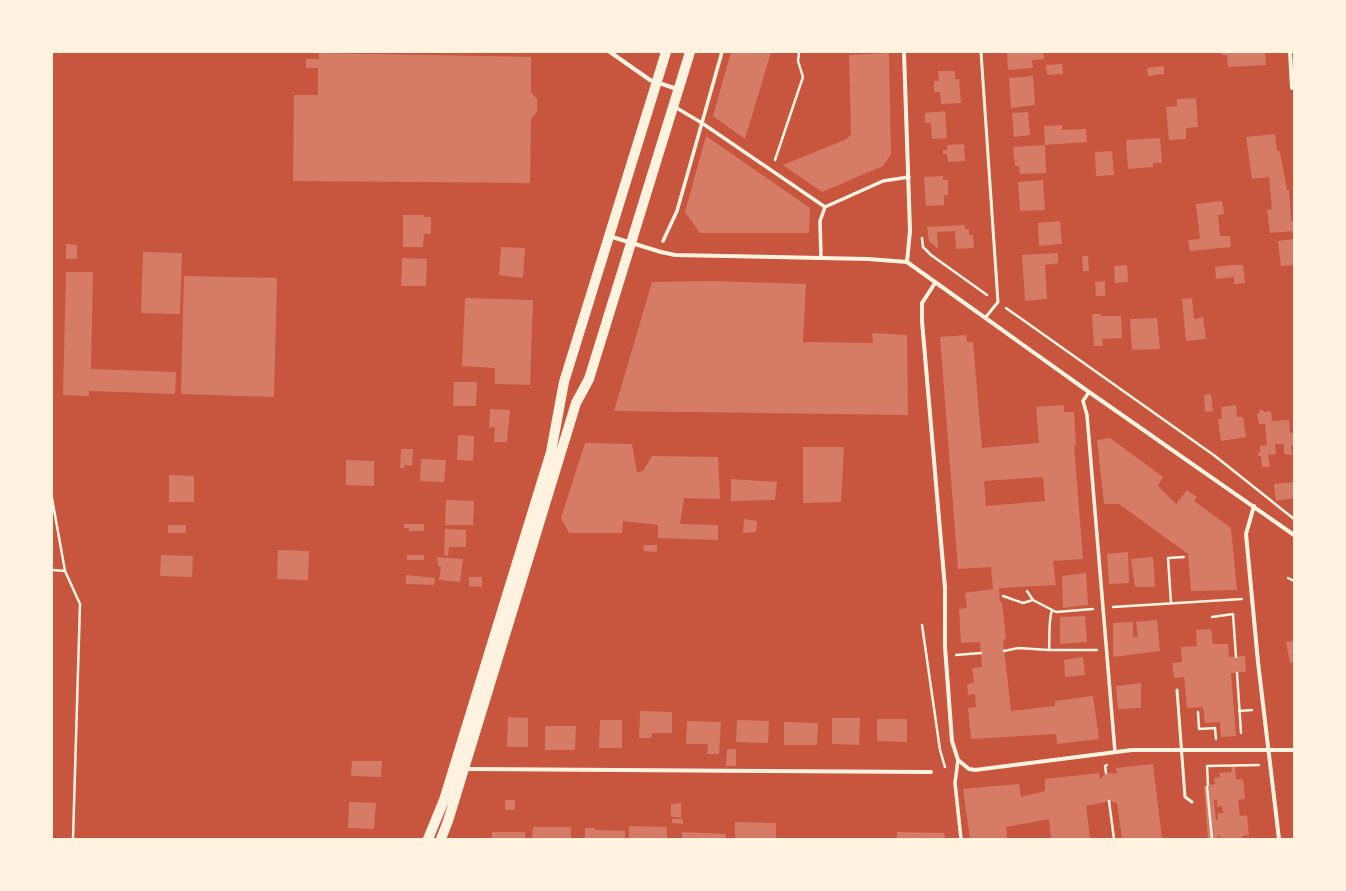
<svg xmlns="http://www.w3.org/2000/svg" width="1346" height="891" viewBox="0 0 1346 891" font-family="'Archivo Narrow',sans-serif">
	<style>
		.building { fill: #d67c66; fill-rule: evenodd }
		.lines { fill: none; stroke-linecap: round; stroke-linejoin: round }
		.path { stroke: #fff3e0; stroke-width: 2.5 }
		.service { stroke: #fff3e0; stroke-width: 3 }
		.pedestrian { stroke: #fff3e0; stroke-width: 3.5 }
		.minor { stroke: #fff3e0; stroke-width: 4 }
		.primary { stroke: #fff3e0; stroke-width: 10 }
	</style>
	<rect width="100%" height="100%" fill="#c8553d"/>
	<!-- building -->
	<path class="building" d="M731,52h40l-26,87 -32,-23z
		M1007,52h36l1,7 -12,1 1,8 -25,2z
		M1221,52h44l1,13 -38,2 -1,-12h-5z
		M319,53l212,4v35l6,7v13l-6,7 -1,64 -237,-2 1,-86h24v-27h-12v-9h13z
		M889,53l2,101 -8,12 -61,26 -39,-27 64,-26 4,-5 -2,-79z
		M1062,64l1,10 -16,1 -1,-10z
		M1164,66v8l-16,2 -1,-8z
		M938,71h17v8h4l2,24 -20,1 -1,-12h-6v-11h5z
		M1033,76l2,29 -24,3 -2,-30z
		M1196,98l2,29 -12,1v11l-17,1 -3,-33 11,-1v-7z
		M945,111l2,27 -15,1 -1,-16h-6v-10z
		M1028,112l2,23 -16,2 -2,-24z
		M1062,125v5l24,-1 1,13 -42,3 -1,-19z
		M1275,134l2,17 2,-1 2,8 6,32h2l2,31h3v10l-24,2 -3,-23 5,-1 -3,-32 -17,2 -6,-42z
		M706,136l104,72 -1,25h-109l-15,-21z
		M1160,138l2,25h-9v4l-25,2 -2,-29z
		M964,144l1,17 -17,1 -1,-8h-4v-4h4v-5z
		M1045,145l1,28 -26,1 -1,-8h-4l-2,-19z
		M1112,151l2,24 -18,1 -1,-24z
		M943,176v4h5v15h-4v10l-18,1 -2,-29z
		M1043,180l2,30 -25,1 -2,-29z
		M1222,201l2,13 -6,1 2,21h10l1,11 -41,4 -2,-11 12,-1 -4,-35z
		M403,215h21v2h7v17h-7l-1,13h-20z
		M1060,221l2,23 -23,2 -1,-23z
		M965,225v4h4v6h4l1,13 -18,1 -1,-18 -18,1 1,17 -9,-8 -2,-14z
		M1294,239v26l-13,1 -3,-25z
		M66,244l11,1v14h-11z
		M501,247l24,1 -2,30 -24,-3z
		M143,252l39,1 -2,61 -39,-1z
		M1058,253v10l-13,2 2,34 -22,2 -3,-46z
		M1082,256h6l1,15h-6z
		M402,258l25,1 -1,27h-25z
		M1127,265l1,17 -13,1 -1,-17z
		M1232,265h11l2,18 -11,1v-7l-18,2 -1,-12z
		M66,272h27l-2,97 85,3 -1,22 -86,-3v5l-26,-1z
		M184,276l93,2 -3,119 -93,-3z
		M713,281l93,3 -3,58 70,1 -1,-10 35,2 1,80 -294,-4 38,-129z
		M1105,281v15h-9l-1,-14z
		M465,298l68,2 -3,85 -35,-1v-16l-33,-2z
		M1192,298l2,21 9,-2 3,22 -20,2 -4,-42z
		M1092,314h9v2h20l1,22 -20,1 1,7h-9z
		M1157,318l3,31 -28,1 -2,-31z
		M966,335l1,7h6l9,106 57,-5 -3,-36 28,-2v7h10l2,33h-2l9,114 -30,2 3,24 -57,3 1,14h2l4,37 -3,1 8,71 44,-5v-5l38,-5 6,43 -42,5 -1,-10 -85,5 -3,-31 8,-1 -1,-13 -7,1 -1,-11 7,-1 -2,-15 10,-1 -2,-25 -19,1 -2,-34 8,-1 -2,-15 28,-4 -2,-22 -33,2 -18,-232zM1043,477l2,24 -59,5 -2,-25z
		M454,382h23l-1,24h-23z
		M1211,394l2,17 -8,1 -1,-17z
		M1236,405l1,12h6l3,20 -25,4 -3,-22h4l-1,-12z
		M490,409l20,1 -3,32h-13l1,-15 -6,1z
		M1259,410h4l1,2 7,-1 1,10 17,-1 1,13h4v13h-3l1,9 -8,-1v-10h-9l1,10 -8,1 2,12h-8l-1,-11h-3v-3h2v-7l7,-1 -2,-21h-6l-2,-10 3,-1z
		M458,435l16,1 -1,25 -16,-1z
		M1110,438l53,39 -5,9 18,18 11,-14 10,7 -3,4 37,27 6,62 -46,1 -3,-37 -69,-50h-15l-7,-64z
		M585,443l47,1 5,28 6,-1 9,-15 66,1 2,42 -36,-1 -4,26 38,1v15l-60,-2v-13l-35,-4 -1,12h-53l-8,-15z
		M803,447h41l-3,55 -38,1z
		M401,449h12l-1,17 -7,-1 -1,3h-4z
		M421,459l25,1 -2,22 -24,-1z
		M346,460l28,1v25l-28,-1z
		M169,475l25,1v26h-25z
		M731,479l46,3 -2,18 -44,1z
		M1294,482v16l-18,3 -2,-17z
		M446,500l28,1 -1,24h-28z
		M744,519l13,2 -1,11 -13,1z
		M404,524h20v7h-15v-3h-5z
		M168,525h18v8h-18z
		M445,529l21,1v17h-17l-1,9 -4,-1z
		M644,545h13v7l-14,-1z
		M278,550l31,1 -1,29 -31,-1z
		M1128,552l1,31 -20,1 -2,-30z
		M161,555l32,1 -1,21 -32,-1z
		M407,555h17v5h-17z
		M437,557l26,2 -3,23 -21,-2 2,-13 -3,-1z
		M1153,557l2,30h-20l-4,-28z
		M1086,573l2,32 -25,3 -1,-32z
		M406,575l29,3 -1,7 -28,-1z
		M469,577h13v10l-13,-1z
		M1085,616l2,26 -27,2v-27z
		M1157,620l3,31 -47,6v-34l20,-1v15h5l-2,-15z
		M1211,629l2,15h15l1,13 16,-1 1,16 -15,1 5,63 -15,1 -1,-15 -15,1 -2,-16 -16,1 -3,-31 -10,1 -2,-15 10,-1 -1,-15 16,-1 -1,-16z
		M1294,641v21l-4,1 -4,-21z
		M1083,657l2,18 -20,2 -1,-17z
		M1141,683v25l-23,1 -2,-23z
		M640,711l32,1v21h-20l-1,5h-12z
		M508,717l20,1v29h-21z
		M832,718h28l-1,27 -27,-1z
		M877,719h30v23l-30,-1z
		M600,720h22v28h-23z
		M737,720l32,1 -1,22 -32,-1z
		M687,721l34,1 -2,32h-12l1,-10h-22z
		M784,722l34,1 -1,22h-33z
		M545,726h31l-1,24h-30z
		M727,749h9v17h-10z
		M352,761h30l-1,16 -30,-1z
		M1153,764l9,75h-40l-5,-36 -8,-2 -23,5 4,33h-39l-2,-20 -43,8 1,12h-37l-7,-50 56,-5 2,13 24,-6v-12l54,-6 1,6 6,-6 11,1 -1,-6z
		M1235,765l1,15 7,-1 2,20 -7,1 2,16 7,-1 2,20 -7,1v3h-21l-1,-3h-3l1,3h-10l-4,-53 11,-2 -1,-6 6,-1 -1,-4 13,-1 -1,-6zM1214,800h3v7l5,-1 1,7h-5v7h-2z
		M505,800h10v10h-10z
		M349,802l27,1 -2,26 -26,-1z
		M681,803v14h-10v-13z
		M672,819h11v5l-11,-1z
		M735,822l41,1v16h-41z
		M629,826l38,1v12h-38z
		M533,827h38v12h-39z
		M585,828h10v2l30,1v8h-40z
		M492,832h33v7h-33z
		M682,832l44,2v5h-44z
		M897,832l47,1 1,6h-48z"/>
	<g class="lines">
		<!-- path -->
		<path class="path" d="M775,160l28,-83 -5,-16 1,-9
			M922,238l1,9 8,8 56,40
			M1006,308l209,148 79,63
			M52,498l13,73 15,33 -7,235
			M52,570l13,1
			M1288,578l6,3
			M1027,591l6,9
			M1003,596l20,7 10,-3 23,12 37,-3
			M1171,603l-3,-45 16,-1
			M1113,607l129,-8
			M1212,617l21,-3 3,43
			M922,625l18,125 5,17
			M1049,650c1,-14 -1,-27 3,-40
			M1004,651l14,-3 31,2h48
			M956,655l25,-2
			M1237,673l4,60
			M1239,711l13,-1
			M1198,712l1,17 16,-1 1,11
			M1106,773l-1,-7 2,-1
			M1208,785l-1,-19 52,-1
			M1207,787l5,52
			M1109,801l5,38"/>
		<!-- service -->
		<path class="service" d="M981,52l17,250 -13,16
			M1177,690l8,107 7,5"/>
		<!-- pedestrian -->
		<path class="pedestrian" d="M675,107l27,16 123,84
			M663,241l14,-30 45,-159
			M821,258l-1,-37 5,-14 58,-26 26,-4
			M1089,392l-6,9 4,14 28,337
			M958,760l-3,23 6,56"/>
		<!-- minor -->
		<path class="minor" d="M610,52l40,28 27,9
			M904,52l6,179 -3,31
			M1290,52l2,36
			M609,236l52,16 14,3 193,4 39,3 182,130 205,143
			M935,283l-13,20v18l23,267v59l7,94 6,19 11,9 6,1 157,-20h162
			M1254,506l-8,28 12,128 21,177
			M465,769l466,3"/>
		<!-- primary -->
		<path class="primary" d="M428,839l16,-39 107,-348 13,-70 102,-330
			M441,839l7,-18 128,-418 13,-24 101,-327"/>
	</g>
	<!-- border -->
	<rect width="1346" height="891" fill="none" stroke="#fff3e0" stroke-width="106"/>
</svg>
